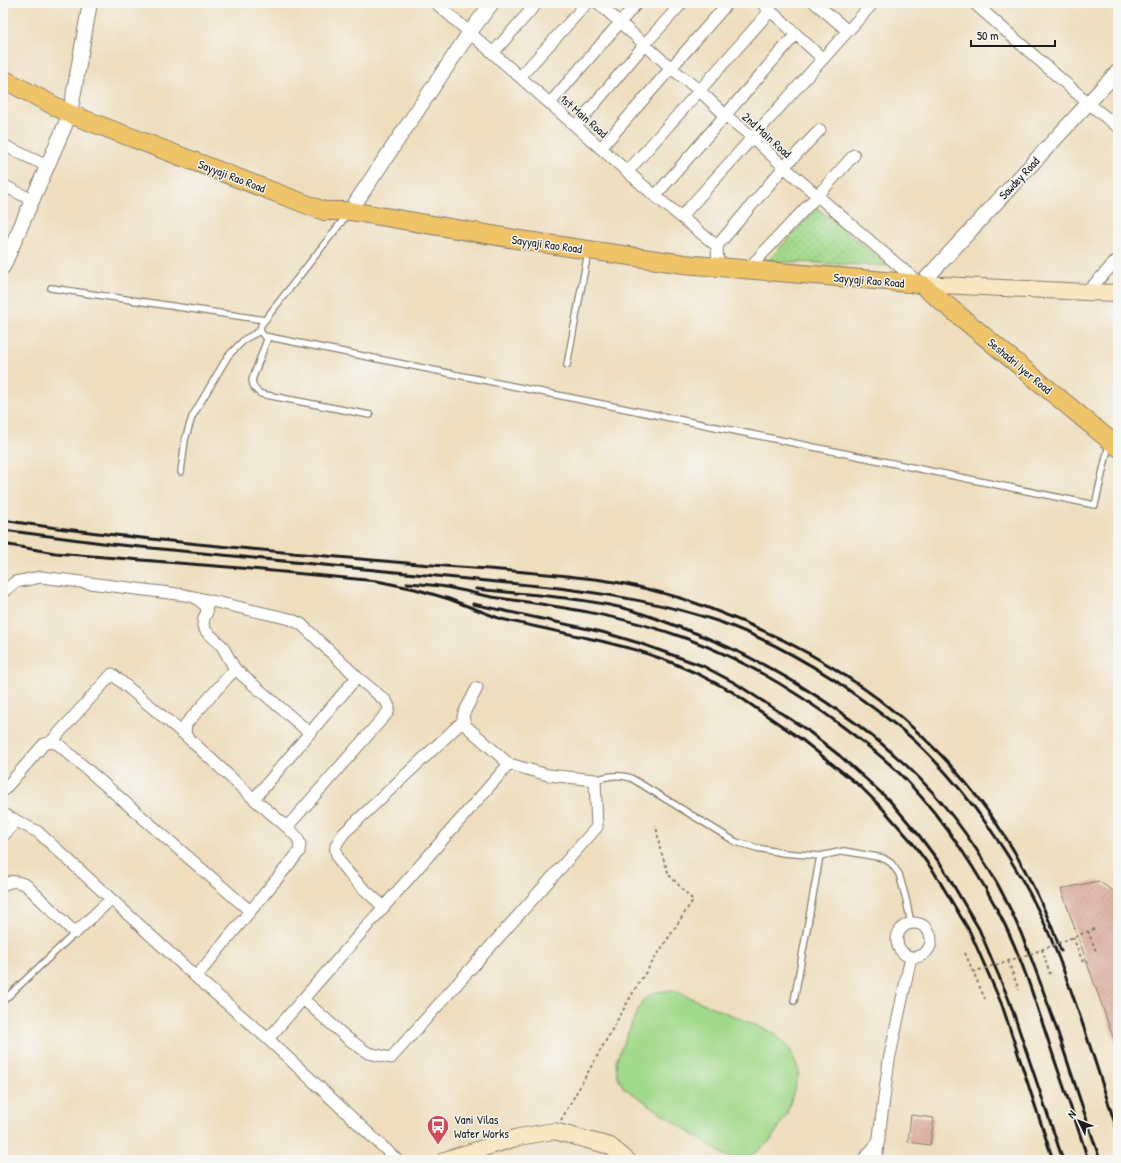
<svg xmlns="http://www.w3.org/2000/svg" width="1121" height="1163" viewBox="0 0 1121 1163" font-family="'Patrick Hand',sans-serif">
	<style>
		.green { fill: #a1d98a; stroke: #5e7a53 }
		.park { fill: url(#park-dots); stroke: #5e7a53 }
		.building { fill: url(#building-hatch) }
		.lines { fill: none; stroke-linecap: round; stroke-linejoin: round }
		.service-casing { stroke: #857d6d; stroke-width: 8 }
		.minor-casing { stroke: #857d6d; stroke-width: 13 }
		.tertiary-casing { stroke: #857d6d; stroke-width: 16 }
		.secondary-casing { stroke: #857d6d; stroke-width: 18 }
		.primary-casing { stroke: #857d6d; stroke-width: 20 }
		.path { stroke: #857d6d; stroke-width: 2; stroke-dasharray: 3 3; stroke-linecap: butt }
		.service { stroke: #fff; stroke-width: 5.5 }
		.minor { stroke: #fff; stroke-width: 11 }
		.tertiary { stroke: #fff; stroke-width: 14 }
		.secondary { stroke: #f9e7c3; stroke-width: 16 }
		.primary { stroke: #efc469; stroke-width: 18 }
		.rail { stroke: #1c1c1c; stroke-width: 3 }
		.path-bridge { stroke: #857d6d; stroke-width: 2; stroke-dasharray: 3 3; stroke-linecap: butt }
		.labels { text-anchor: middle; dominant-baseline: central; stroke-width: 3; stroke-linejoin: round; paint-order: stroke }
		.street-label { font-size: 12px; fill: #1c1c1c; stroke: #f6f6f2 }
		.poi-label { font-size: 12px; fill: #1c1c1c; stroke: #f6f6f2; text-anchor: start }
	</style>
	<defs>
		<pattern id="park-dots" width="8" height="8" patternUnits="userSpaceOnUse"><rect width="8" height="8" fill="#a1d98a"/><path d="M2 2h.1M6 6h.1" fill="none" stroke="#8aba76" stroke-width="1.8" stroke-linecap="round"/></pattern>
		<pattern id="building-hatch" width="6" height="6" patternUnits="userSpaceOnUse"><rect width="6" height="6" fill="#dcac9c"/><path d="M-1 1l2-2M0 6l6-6M5 7l2-2" fill="none" stroke="#bc9386"/></pattern>
	</defs>
	<rect width="100%" height="100%" fill="#f6f6f2"/>
	<filter id="ink" filterUnits="userSpaceOnUse"><feTurbulence type="fractalNoise" baseFrequency=".025" numOctaves="2"/><feDisplacementMap in="SourceGraphic" scale="8" xChannelSelector="R" yChannelSelector="G"/><feConvolveMatrix kernelMatrix="1 2 1 2 8 2 1 2 1" color-interpolation-filters="sRGB"/></filter>
	<filter id="wash" filterUnits="userSpaceOnUse"><feTurbulence type="fractalNoise" baseFrequency=".012" numOctaves="4" result="noise"/><feDisplacementMap in="SourceGraphic" scale="16" xChannelSelector="R" yChannelSelector="G"/><feGaussianBlur stdDeviation="0.9" result="paint"/><feColorMatrix in="noise" values="0 0 0 0 0 0 0 0 0 0 0 0 0 0 0 0 0 1.4 0 .05"/><feComposite in="paint" operator="in"/></filter>
	<g filter="url(#wash)">
		<rect width="100%" height="100%" fill="#eedebe"/>
		<!-- green -->
		<path class="green" d="M672,990l102,43 17,18 8,21 -12,42 -17,27 -19,15 -20,2 -7,-3 -101,-68 -6,-12 -1,-15 26,-59 11,-8z"/>
		<!-- park -->
		<path class="park" d="M817,208l71,58 -120,-5z"/>
		<g id="blocks">
			<!-- building -->
			<path class="building" d="M1098,881l20,13v153l-1,1 -56,-159z
				M911,1115l23,3 -4,27 -22,-3z"/>
		</g>
	</g>
	<g filter="url(#ink)">
		<use href="#blocks" fill-opacity="0" stroke="#857d6d" stroke-width="1"/>
		<g class="lines">
			<!-- service casing -->
			<g class="service-casing">
				<path id="service" d="M51,288l214,32
					M260,331l4,5 457,92 374,77 14,-61
					M268,337l-16,43c1,7 3,10 9,14l109,21
					M567,365l21,-113
					M181,472l4,-32 7,-23 36,-61 17,-17 15,-8 1,-6 86,-110
					M595,780c13,-4 23,-6 36,-2l105,64 21,6 26,5 37,3 24,-5 39,7 8,5 8,11 7,25 5,24
					M3,1001l72,-68
					M794,1001l26,-145"/>
			</g>
			<!-- minor casing -->
			<g class="minor-casing">
				<path id="minor" d="M436,3l219,193 62,50
					M598,3l72,64 30,24 25,24 27,22 32,30 136,117
					M762,3l61,56
					M815,3l33,28
					M974,3l114,100 30,24
					M493,53l44,-50
					M520,77l67,-74
					M550,103l87,-100
					M576,126l69,-82 37,-41
					M3,145l44,21
					M601,148l127,-145
					M628,171l142,-160
					M3,185l29,15
					M655,196l141,-162
					M681,217l192,-214
					M718,266l-1,-20 67,-79 36,-37
					M748,269l70,-74 36,-40
					M1087,292l31,-33
					M3,592l12,-10 26,-5 144,18 105,24 11,5 56,53 29,24 3,6 -1,5 -101,115
					M196,598l10,8 1,6 -3,6 -1,8 3,5 16,15 13,23 75,64
					M51,742l61,-68 73,61
					M3,791l41,-47 7,-2 7,2 192,167
					M254,799l103,-122
					M3,814l35,18 158,145 72,62 129,121
					M3,836l8,-9 3,-8
					M3,885c9,-5 14,-4 23,0l49,48 35,-33
					M384,907c-13,-12 -52,-43 -48,-61 1,-4 5,-9 8,-13l119,-112
					M897 940a17 17 0 1 1 34 0a17 17 0 1 1-34 0Z
					M196,977l103,-125 1,-8 -3,-7 -10,-10 -33,-28 -69,-64 1,-11 49,-55
					M303,999l44,39 21,15 23,5 206,-231 -2,-47 -47,-5 -39,-11 -44,-39 -2,-8 1,-4 13,-25
					M268,1039l241,-275
					M863,1160l16,-19
					M876,1160l13,-100 22,-103"/>
			</g>
			<!-- tertiary casing -->
			<g class="tertiary-casing">
				<path id="tertiary" d="M350,211l120,-179 22,-29
					M3,267l67,-153 20,-111
					M921,284l197,-213"/>
			</g>
			<!-- secondary casing -->
			<g class="secondary-casing">
				<path id="secondary" d="M921,284l166,8 31,1
					M445,1160l74,-23 35,-6 56,15 17,14"/>
			</g>
			<!-- primary casing -->
			<g class="primary-casing">
				<path id="primary" d="M3,79l67,35 254,97h26l171,29 163,24 237,20 197,163"/>
			</g>
			<!-- path -->
			<path class="path" d="M1088,931l8,20
				M1073,937l11,28
				M1042,949l8,25
				M965,953l20,46
				M1008,961l11,29
				M561,1120l74,-131 58,-89 -24,-25 -9,-26 -4,-24"/>
			<!-- service -->
			<use href="#service" class="service"/>
			<!-- minor -->
			<use href="#minor" class="minor"/>
			<!-- tertiary -->
			<use href="#tertiary" class="tertiary"/>
			<!-- secondary -->
			<use href="#secondary" class="secondary"/>
			<!-- primary -->
			<use href="#primary" class="primary"/>
			<!-- rail -->
			<path class="rail" d="M3,520c65,11 130,17 195,24 73,7 147,14 220,20 63,5 127,8 190,17 21,3 44,9 65,15 26,7 51,18 75,28 149,63 258,174 313,327
				M3,530l107,14 449,44c55,7 108,16 161,34 40,14 77,34 113,57 27,19 56,39 81,61 54,51 103,121 133,189 28,66 49,136 71,204
				M3,544l52,9 185,15 137,13 38,8 34,10 52,20 100,22 35,9 32,11 30,13 33,17 70,48 60,48 22,22 28,32 23,31 36,60 32,73 51,155
				M407,583c15,1 30,2 44,5 16,3 32,8 48,10 63,9 126,18 186,40 59,21 111,53 161,91 21,16 42,32 60,51 39,41 74,94 99,145 19,39 32,82 46,124 12,37 26,74 37,111
				M476,589c49,5 99,8 147,19 16,4 32,10 48,16 86,30 170,81 236,142 35,33 66,75 90,117 26,48 43,98 61,150 14,42 28,85 42,127
				M473,604l129,28 37,11 64,23 32,17 72,47 33,26 26,23 24,22 28,33 24,32 37,63 30,71 54,160"/>
			<!-- path-bridge -->
			<path class="path-bridge" d="M973,972l60,-19 61,-24"/>
		</g>
	</g>
	<!-- icons -->
	<defs>
		<g id="bus-pin" transform="scale(1.15)"><path d="M0 17L-7.5 6A9.5 9.5 0 1 1 7.5 6Z" fill="#d1495b" stroke="#f6f6f2"/><path d="M-5-6H5V4H4V6H2V4H-2V6H-4V4H-5ZM-3.5-4V0h7V-4ZM-3.5 1.2v1.5H-2V1.2ZM2 1.2v1.5H3.5V1.2Z" fill="#fff"/></g>
	</defs>
	<g fill-rule="evenodd">
		<use href="#bus-pin" x="438" y="1126"/>
	</g>
	<g class="labels">
		<!-- street labels -->
		<g class="street-label">
			<text transform="translate(584 116) rotate(41)">1st Main Road</text>
			<text transform="translate(767 135) rotate(42)">2nd Main Road</text>
			<text transform="translate(232 176) rotate(21)">Sayyaji Rao Road</text>
			<text transform="translate(1019 178) rotate(-47)">Sawdey Road</text>
			<text transform="translate(547 244) rotate(8)">Sayyaji Rao Road</text>
			<text transform="translate(869 280) rotate(5)">Sayyaji Rao Road</text>
			<text transform="translate(1020 366) rotate(40)">Seshadri Iyer Road</text>
		</g>
		<!-- poi labels -->
		<g class="poi-label">
			<text x="454" y="1119">Vani Vilas<tspan x="454" dy="14">Water Works</tspan></text>
		</g>
	</g>
	<!-- margin -->
	<rect width="1121" height="1163" fill="none" stroke="#f6f6f2" stroke-width="16"/>
	<!-- north arrow -->
	<g transform="translate(1079 1121) rotate(313)" stroke="#f6f6f2" stroke-width="3" paint-order="stroke">
	<path d="M0-3L7 15L0 10L-7 15Z" fill="#1c1c1c"/>
	<text y="-6" font-size="11" font-weight="bold" text-anchor="middle" fill="#1c1c1c">N</text>
	</g>
	<!-- scale -->
	<path d="M971 40v6h84v-6" fill="none" stroke="#1c1c1c" stroke-width="2"/>
	<text x="977" y="40" font-size="12" fill="#1c1c1c" stroke="#f6f6f2" stroke-width="3" paint-order="stroke">50 m</text>
</svg>
